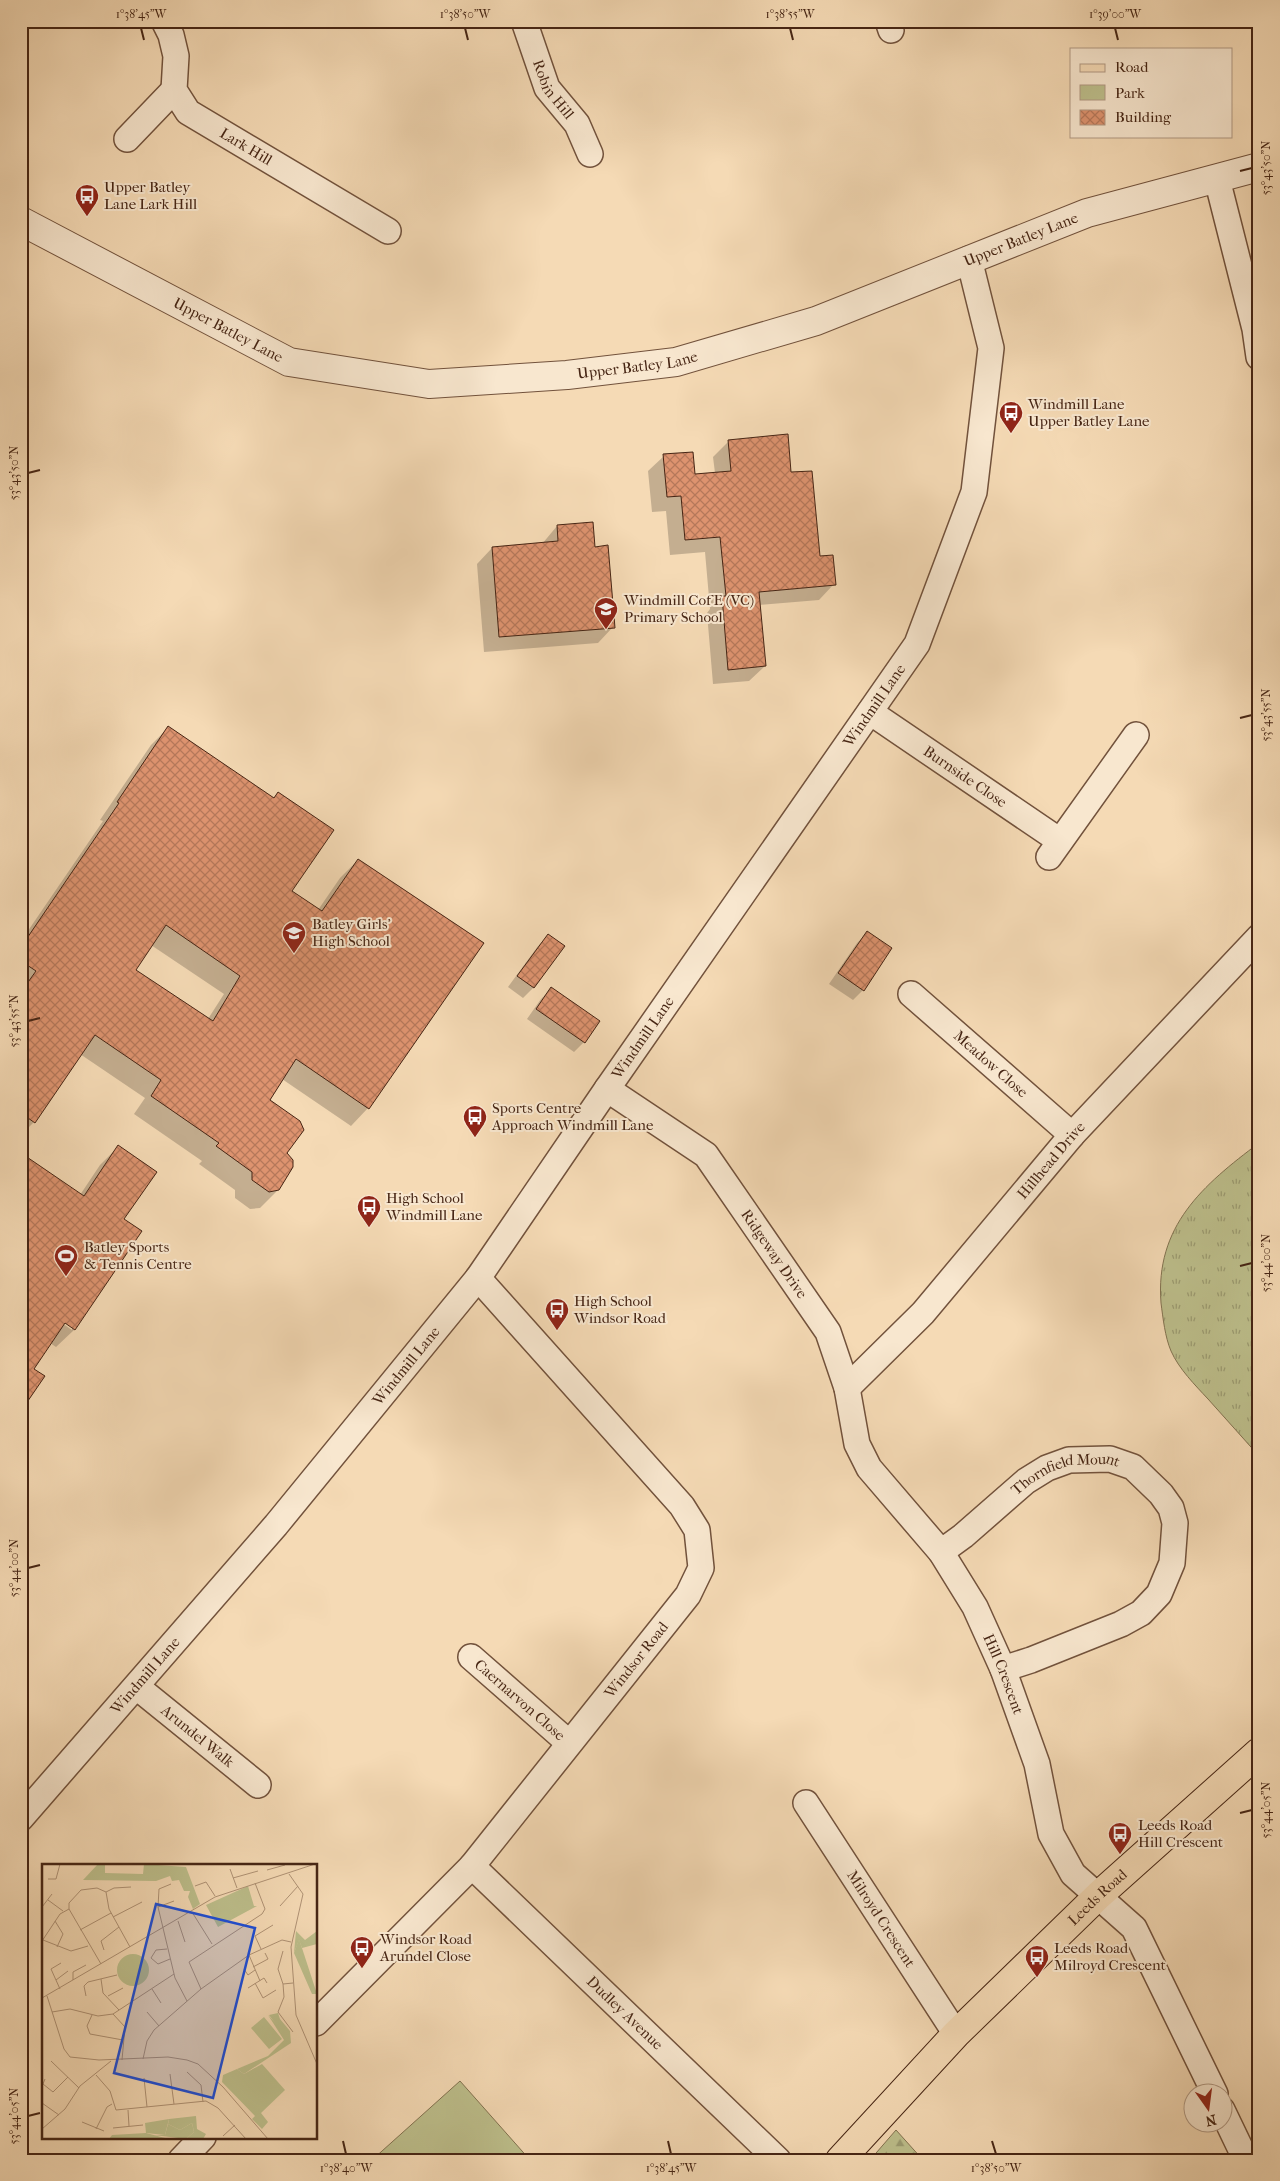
<svg xmlns="http://www.w3.org/2000/svg" width="1280" height="2181" viewBox="0 0 1280 2181" font-family="'IM FELL French Canon',serif">
	<style>
		.grass { fill: url(#grass-tufts); stroke: #827250 }
		.forest { fill: url(#forest-firs); stroke: #827250 }
		.park { fill: #bdbf8c; stroke: #827250 }
		.shadow { fill: #0003; fill-rule: evenodd }
		.building { fill: url(#building-cross-hatch); stroke: #462514; fill-rule: evenodd }
		.lines { fill: none; stroke-linecap: round; stroke-linejoin: round }
		.minor-casing { stroke: #72523c; stroke-width: 28 }
		.tertiary-casing { stroke: #72523c; stroke-width: 30 }
		.primary-casing { stroke: #462514; stroke-width: 30 }
		.minor { stroke: #f8e7cf; stroke-width: 25 }
		.tertiary { stroke: #f8e7cf; stroke-width: 28 }
		.primary { stroke: #f5dab5; stroke-width: 28 }
		.ticks { fill: none; stroke: #462514; stroke-width: 2 }
		.labels { text-anchor: middle; dominant-baseline: central; stroke-width: 4; stroke-linejoin: round; paint-order: stroke }
		.street-label { font-size: 15px; fill: #462514; stroke: #f8e7cf }
		.poi-label { font-size: 15px; fill: #462514; stroke: #f8e7cf; text-anchor: start }
		.inset-road { fill: none; stroke: #af9275; stroke-width: 1 }
		.view { fill: #1d4ed8; fill-opacity: 0.15; stroke: #1d4ed8; stroke-width: 2.5 }
		.inset-edge { fill: none; stroke: #462514; stroke-width: 2.5 }
		.neatline { fill: none; stroke: #462514; stroke-width: 2 }
		.ticks-label { font-size: 12px; text-anchor: middle; fill: #462514 }
	</style>
	<defs>
		<pattern id="grass-tufts" width="24" height="20" patternUnits="userSpaceOnUse" patternTransform="scale(1.25)"><rect width="24" height="20" fill="#bdbf8c"/><path d="M3 7l-1-3M5 7V3M7 7l1-3M15 17l-1-3M17 17v-4M19 17l1-3" fill="none" stroke="#9b9b71"/></pattern>
		<pattern id="forest-firs" width="22" height="20" patternUnits="userSpaceOnUse" patternTransform="scale(1.25)"><rect width="22" height="20" fill="#bdbf8c"/><path d="M5 1l3.5 6h-7zM16 11l3.5 6h-7z" fill="#9b9b71"/></pattern>
		<pattern id="building-cross-hatch" width="8" height="8" patternUnits="userSpaceOnUse" patternTransform="scale(1.25)"><rect width="8" height="8" fill="#dd936f"/><path d="M0 0l8 8M0 8l8-8" fill="none" stroke="#b5785a"/></pattern>
	</defs>
	<rect width="100%" height="100%" fill="#f5dab5"/>
	<filter id="stains"><feTurbulence type="fractalNoise" baseFrequency=".004" numOctaves="4"/><feColorMatrix values="0 0 0 0 .2 0 0 0 0 .09 0 0 0 0 .02 0 0 0 .5 -.17"/></filter>
	<radialGradient id="worn" r=".72"><stop offset=".6" stop-color="#630" stop-opacity="0"/><stop offset="1" stop-color="#630" stop-opacity=".3"/></radialGradient>
	<!-- grass -->
	<path class="grass" d="M1259,1143v313c-17,-19 -34,-38 -51,-57 -13,-14 -29,-30 -37,-48 -6,-14 -8,-33 -10,-48 -6,-77 42,-118 98,-160z"/>
	<!-- forest -->
	<path class="forest" d="M896,2130l27,30h-53z"/>
	<!-- park -->
	<path class="park" d="M460,2081l70,79h-158z"/>
	<!-- shadow -->
	<path class="shadow" d="M729,441l61,33 29,83 15,27 -15,16 -60,5 6,61 -16,15 -36,3 -6,-71 3,-4 -5,-57 -35,3 -4,-44 -14,1 -4,-41 16,-15 30,19 21,-2 -2,-16z
		M557,526l56,101 -15,16 -114,9 -7,-88 15,-16 50,-4z
		M168,728l105,70 5,-5 12,98 28,19 22,-32 18,-18 10,248 -17,18 -69,-47 -13,21 16,53 -7,37 -18,18 -10,1 -15,-11v-8l-36,-26 3,-3 -68,-47 11,-16 -65,-44 -46,68 -13,13v-194l82,-120 -3,-1 51,-75zM151,945l73,49 -16,25 -74,-48z
		M867,933l-4,57 -10,10 -24,-16 28,-41z
		M548,936l-15,52 -10,10 -15,-11 30,-41z
		M552,988l32,54 -10,10 -47,-33 14,-20z
		M118,1147l5,73 17,12 -66,98 -18,17 -6,-4 -18,26 48,-174 20,-30zM60,1319l12,8v3l-13,-9z"/>
	<!-- building -->
	<path class="building" d="M788,434l3,38 21,-1 8,85 13,-1 3,30 -77,7 7,74 -38,4 -6,-74h4l-6,-59 -35,3 -4,-44 -14,1 -4,-43 30,-2 2,22 36,-3 -3,-31z
		M593,522l2,25 13,-2 7,83 -116,9 -7,-90 66,-6 -1,-16z
		M168,726l106,72 4,-6 56,38 -42,61 30,20 36,-52 126,84 -115,166 -73,-50 -26,41 30,21 4,9 -17,23 6,7v7l-14,23 -10,2 -17,-12v-8l-36,-26 3,-3 -68,-47 10,-16 -66,-45 -60,88 -14,-10v-121l15,-21 -15,-10v-14l98,-144 -2,-1zM166,925l74,51 -27,45 -77,-51z
		M867,931l25,17 -28,43 -26,-18z
		M548,934l17,12 -31,42 -17,-12z
		M551,987l49,34 -15,22 -49,-34z
		M118,1145l39,27 -33,47 18,12 -67,99 -10,-7 -31,46 11,7 -24,35v-258l63,43z"/>
	<g class="lines">
		<!-- minor casing -->
		<g class="minor-casing">
			<g id="minor">
				<path id="s1" d="M164,21l7,14 5,21 -2,34 14,22 200,119"/>
				<path id="s2" d="M524,21l23,67 30,36 13,30"/>
				<path d="M888,21l3,9"/>
				<path d="M127,139l47,-49"/>
				<path d="M1217,179l38,150 4,28"/>
				<path id="s3" d="M870,712l190,129"/>
				<path d="M1049,857l87,-122"/>
				<path id="s4" d="M911,994l161,141"/>
				<path id="s5" d="M607,1089l99,66 122,177 19,56 10,56 12,24 72,84 34,55 28,62 34,95 14,70 22,40 61,54 81,166"/>
				<path id="s6" d="M847,1388l76,-75 149,-178 187,-198"/>
				<path id="s7" d="M941,1552l22,-16 63,-55 21,-13 22,-8 41,-1 23,8 28,27 10,14 4,15 -3,40 -13,31 -18,19 -20,11 -90,36 -28,9"/>
				<path id="s8" d="M471,1657l98,86"/>
				<path id="s9" d="M137,1687l121,98"/>
				<path id="s10" d="M806,1803l150,231"/>
				<path id="s11" d="M21,1818l255,-293 202,-247 129,-189 310,-445 57,-152 17,-144 -22,-89"/>
				<path id="s12" d="M472,1866l306,294"/>
				<path id="s13" d="M316,2023l156,-157 216,-271 13,-27 -4,-38 -15,-24 -204,-228"/>
				<path d="M1222,2110l24,50"/>
				<path d="M181,2160l22,-23"/>
			</g>
		</g>
		<!-- tertiary casing -->
		<g class="tertiary-casing">
			<g id="tertiary">
				<path id="s14" d="M21,221l268,141 140,22 138,-9 109,-13 140,-41 271,-108 172,-46"/>
			</g>
		</g>
		<!-- primary casing -->
		<g class="primary-casing">
			<g id="primary">
				<path id="s15" d="M840,2160l116,-126 143,-139 160,-143"/>
			</g>
		</g>
		<!-- minor -->
		<use href="#minor" class="minor"/>
		<!-- tertiary -->
		<use href="#tertiary" class="tertiary"/>
		<!-- primary -->
		<use href="#primary" class="primary"/>
	</g>
	<!-- ticks -->
	<path class="ticks" d="M141,28l3,12M465,28l3,12M790,28l3,12M1115,28l3,12M1240,171l12,-3M28,473l12,-3M1240,718l12,-3M28,1021l12,-3M1240,1266l12,-3M28,1568l12,-3M1240,1813l12,-3M28,2116l12,-3M343,2141l3,13M668,2141l3,13M992,2141l4,13"/>
	<!-- icons -->
	<defs>
		<g id="bus-pin" transform="scale(1.25)"><path d="M0 17L-7.5 6A9.5 9.5 0 1 1 7.5 6Z" fill="#8f2418" stroke="#f8e7cf"/><path d="M-5-6H5V4H4V6H2V4H-2V6H-4V4H-5ZM-3.5-4V0h7V-4ZM-3.5 1.2v1.5H-2V1.2ZM2 1.2v1.5H3.5V1.2Z" fill="#fff"/></g>
		<g id="school-pin" transform="scale(1.25)"><path d="M0 17L-7.5 6A9.5 9.5 0 1 1 7.5 6Z" fill="#8f2418" stroke="#f8e7cf"/><path d="M0-5L7-2L0 1L-7-2ZM-4 1L0 2.5L4 1V4Q0 6-4 4Z" fill="#fff"/></g>
		<g id="stadium-pin" transform="scale(1.25)"><path d="M0 17L-7.5 6A9.5 9.5 0 1 1 7.5 6Z" fill="#8f2418" stroke="#f8e7cf"/><path d="M0-5a6.5 5 0 1 0 0 10a6.5 5 0 1 0 0-10ZM-3.5-1.8h7v3.6h-7Z" fill="#fff"/></g>
	</defs>
	<g fill-rule="evenodd">
		<use href="#bus-pin" x="87" y="196"/>
		<use href="#bus-pin" x="1011" y="413"/>
		<use href="#school-pin" x="606" y="609"/>
		<use href="#school-pin" x="294" y="933"/>
		<use href="#bus-pin" x="475" y="1117"/>
		<use href="#bus-pin" x="369" y="1207"/>
		<use href="#stadium-pin" x="66" y="1256"/>
		<use href="#bus-pin" x="557" y="1310"/>
		<use href="#bus-pin" x="1120" y="1834"/>
		<use href="#bus-pin" x="362" y="1948"/>
		<use href="#bus-pin" x="1037" y="1957"/>
	</g>
	<g class="labels">
		<!-- street labels -->
		<g class="street-label">
			<text stroke="none"><textPath href="#s2" startOffset="75">Robin Hill</textPath></text>
			<text stroke="none"><textPath href="#s1" startOffset="165">Lark Hill</textPath></text>
			<text stroke="none"><textPath href="#s14" startOffset="1059">Upper Batley Lane</textPath></text>
			<text stroke="none"><textPath href="#s14" startOffset="234">Upper Batley Lane</textPath></text>
			<text stroke="none"><textPath href="#s14" startOffset="654">Upper Batley Lane</textPath></text>
			<text stroke="none"><textPath href="#s11" startOffset="1404">Windmill Lane</textPath></text>
			<text stroke="none"><textPath href="#s3" startOffset="115">Burnside Close</textPath></text>
			<text stroke="none"><textPath href="#s11" startOffset="999">Windmill Lane</textPath></text>
			<text stroke="none"><textPath href="#s4" startOffset="106">Meadow Close</textPath></text>
			<text stroke="none"><textPath href="#s6" startOffset="306">Hillhead Drive</textPath></text>
			<text stroke="none"><textPath href="#s5" startOffset="239">Ridgeway Drive</textPath></text>
			<text stroke="none"><textPath href="#s11" startOffset="594">Windmill Lane</textPath></text>
			<text stroke="none"><textPath href="#s7" startOffset="152">Thornfield Mount</textPath></text>
			<text stroke="none"><textPath href="#s13" startOffset="485">Windsor Road</textPath></text>
			<text stroke="none"><textPath href="#s5" startOffset="725">Hill Crescent</textPath></text>
			<text stroke="none"><textPath href="#s11" startOffset="189">Windmill Lane</textPath></text>
			<text stroke="none"><textPath href="#s8" startOffset="65">Caernarvon Close</textPath></text>
			<text stroke="none"><textPath href="#s9" startOffset="78">Arundel Walk</textPath></text>
			<text stroke="none"><textPath href="#s15" startOffset="368">Leeds Road</textPath></text>
			<text stroke="none"><textPath href="#s10" startOffset="138">Milroyd Crescent</textPath></text>
			<text stroke="none"><textPath href="#s12" startOffset="212">Dudley Avenue</textPath></text>
		</g>
		<!-- poi labels -->
		<g class="poi-label">
			<text x="104" y="187">Upper Batley<tspan x="104" dy="17">Lane Lark Hill</tspan></text>
			<text x="1028" y="404">Windmill Lane<tspan x="1028" dy="17">Upper Batley Lane</tspan></text>
			<text x="624" y="600">Windmill CofE (VC)<tspan x="624" dy="17">Primary School</tspan></text>
			<text x="312" y="924">Batley Girls'<tspan x="312" dy="17">High School</tspan></text>
			<text x="492" y="1108">Sports Centre<tspan x="492" dy="17">Approach Windmill Lane</tspan></text>
			<text x="386" y="1198">High School<tspan x="386" dy="17">Windmill Lane</tspan></text>
			<text x="84" y="1247">Batley Sports<tspan x="84" dy="17">&amp; Tennis Centre</tspan></text>
			<text x="574" y="1301">High School<tspan x="574" dy="17">Windsor Road</tspan></text>
			<text x="1138" y="1825">Leeds Road<tspan x="1138" dy="17">Hill Crescent</tspan></text>
			<text x="380" y="1939">Windsor Road<tspan x="380" dy="17">Arundel Close</tspan></text>
			<text x="1054" y="1948">Leeds Road<tspan x="1054" dy="17">Milroyd Crescent</tspan></text>
		</g>
	</g>
	<!-- overview -->
	<g transform="translate(42 1864)">
		<rect width="275" height="275" fill="#f5dab5"/>
		<path d="M56,0h7v9l38,1 1,-10 42,3 14,37 -7,5 -5,-12 2,-6h-6l-5,-11 -7,1 -2,-5 -14,5 -73,-1zM254,67l9,9 12,-9v13l-15,4 -3,-8 -5,13zM75 106a16 16 0 1 1 32 0a16 16 0 1 1-32 0ZM150,259l2,9 -8,7 -32,-4h11l3,-11 12,6z" fill="#bdbf8c"/>
		<path d="M257,75l3,9 15,46h-5l-18,-41zM226,151l15,16h7l1,12 -47,31 -7,-5 31,-13 16,-16zM154,252l1,13 9,5 -3,5h-17l8,-7 -2,-9 -12,7 -12,-6 1,-5zM104,269l23,6h-60l3,-4z" fill="#bdbf8c"/>
		<path d="M206,22l6,20h3l-39,21 -12,-22zM236,149l2,6 10,12h-9l-12,-16zM222,153l18,22 -13,10 -18,-21zM220,200l23,26 -24,23 7,9 -6,7 -10,-10 3,-3 -33,-34 1,-7 14,-6 7,5z" fill="#bdbf8c"/>
		<path d="M127,255l-4,16 -19,-2 -1,-10z" fill="#bdbf8c"/>
		<path class="inset-road" d="M188,5l7,19M225,6l18,-5M247,10l14,20 -12,53 5,68 21,49M191,14l25,-7M6,15h8l4,-15M129,20l-12,5 -1,18 17,71 12,23M153,22l11,-4 9,14M64,28l8,-4 17,-1M6,36l15,11M238,42l18,-20M0,43l10,-13M116,43l16,-6M150,48l20,32M71,53l29,-15M13,57l8,13 -6,13M136,57l7,21M38,66l31,-17M1,76l28,11 17,-5M0,77l18,-27 9,-5M125,85l-11,1 -5,8 7,6 12,-5M219,85l-6,-13 18,-11M62,86l-3,-9 18,-14M241,87l-5,18 5,15M207,91l11,26M59,100l-32,-55v-6l12,-13 16,-2 9,4 3,17 21,38M211,103l15,-8 -3,-6M202,105l4,6 7,-5M59,115l2,14 16,17M14,116l12,-9M31,116v-8l13,-7M213,119l8,15 13,-8M206,124l16,-10 3,5M18,125l-9,-20 10,-6M110,125l9,14M159,125l-12,-27 73,-48 3,-5 -10,-26M5,132l17,53 6,8 29,3 69,-3 19,3 11,4 25,23 45,52M44,132l-2,-10 4,-4 29,-7M66,132l15,-8M0,134l173,-101 100,-33M10,148l18,-3 28,7 15,-2 61,-40M105,148l12,14M71,150l12,13 -3,33M50,151l-5,11 3,8 33,6M251,168l-15,-20 6,-15 -1,-13 10,-1M101,195l4,-18 7,-11 47,-41 48,-34 33,-15 9,2M9,197l28,27M145,208l14,13 2,17M128,210l4,30M54,211l14,16 6,19 90,-9 12,7 28,31M102,214l3,29M3,215l-2,5 10,8 15,-15M0,239l17,12M86,246l1,16M40,258l22,9M71,264l30,-3M0,265l23,-20 15,-23 31,-25M54,265l11,-22 5,-3M181,272l12,-11"/>
		<path class="view" d="M114,40l99,24 -42,170 -99,-25z"/>
		<rect width="275" height="275" class="inset-edge"/>
	</g>
	<!-- margin -->
	<rect width="1280" height="2181" fill="none" stroke="#f5dab5" stroke-width="55"/>
	<!-- legend -->
	<rect x="1070" y="48" width="162" height="90" fill="#f8e7cf" stroke="#b19984"/>
	<rect x="1080" y="64" width="25" height="8" fill="#f5dab5" stroke="#b19984"/>
	<text x="1115" y="72" font-size="15" fill="#462514">Road</text>
	<rect x="1080" y="85" width="25" height="15" fill="#bdbf8c" stroke="#b19984"/>
	<text x="1115" y="98" font-size="15" fill="#462514">Park</text>
	<rect x="1080" y="110" width="25" height="15" fill="url(#building-cross-hatch)" stroke="#b19984"/>
	<text x="1115" y="122" font-size="15" fill="#462514">Building</text>
	<!-- north arrow -->
	<g transform="translate(1208 2108) rotate(166)"><circle r="24" fill="#f8e7cf" stroke="#b19984"/>
	<path d="M0-4L9 19L0 12L-9 19Z" fill="#8f2418"/>
	<text y="-8" font-size="14" font-weight="bold" text-anchor="middle" fill="#462514">N</text>
	</g>
	<rect x="28" y="28" width="1224" height="2126" class="neatline"/>
	<g class="ticks-label">
		<text x="141" y="18">1°38'45"W</text>
		<text x="465" y="18">1°38'50"W</text>
		<text x="790" y="18">1°38'55"W</text>
		<text x="1115" y="18">1°39'00"W</text>
		<text transform="translate(1266 168) rotate(-90)" y="4">53°43'50"N</text>
		<text transform="translate(14 473) rotate(-90)" y="4">53°43'50"N</text>
		<text transform="translate(1266 715) rotate(-90)" y="4">53°43'55"N</text>
		<text transform="translate(14 1021) rotate(-90)" y="4">53°43'55"N</text>
		<text transform="translate(1266 1263) rotate(-90)" y="4">53°44'00"N</text>
		<text transform="translate(14 1568) rotate(-90)" y="4">53°44'00"N</text>
		<text transform="translate(1266 1810) rotate(-90)" y="4">53°44'05"N</text>
		<text transform="translate(14 2116) rotate(-90)" y="4">53°44'05"N</text>
		<text x="346" y="2172">1°38'40"W</text>
		<text x="671" y="2172">1°38'45"W</text>
		<text x="996" y="2172">1°38'50"W</text>
	</g>
	<rect width="100%" height="100%" filter="url(#stains)"/>
	<rect width="100%" height="100%" fill="url(#worn)"/>
</svg>
